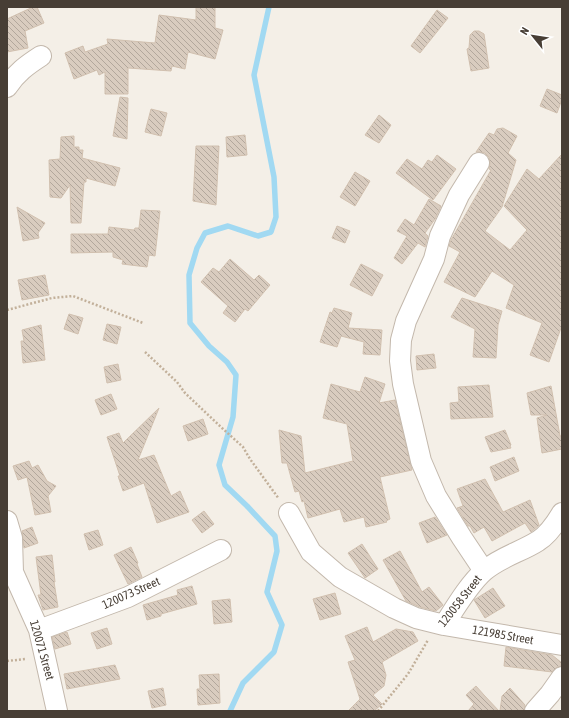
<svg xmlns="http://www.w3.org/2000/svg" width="569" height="718" viewBox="0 0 569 718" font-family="'Asap Condensed',sans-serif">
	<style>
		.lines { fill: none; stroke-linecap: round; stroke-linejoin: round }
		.stream { stroke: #a1d9f2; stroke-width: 5.5 }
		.building { fill: url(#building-back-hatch); stroke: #d1c0af }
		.minor-casing { stroke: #c3b8ac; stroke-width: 22 }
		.path { stroke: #c2b09a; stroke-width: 2.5; stroke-dasharray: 2 2; stroke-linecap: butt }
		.minor { stroke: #fff; stroke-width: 20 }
		.labels { text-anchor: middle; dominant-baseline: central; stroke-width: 3; stroke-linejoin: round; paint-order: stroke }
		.street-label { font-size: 12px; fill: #473e35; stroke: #fff }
	</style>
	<defs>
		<pattern id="building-back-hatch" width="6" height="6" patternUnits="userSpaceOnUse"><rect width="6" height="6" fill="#d9ccbf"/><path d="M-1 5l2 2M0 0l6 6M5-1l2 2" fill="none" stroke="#b2a79c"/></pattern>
	</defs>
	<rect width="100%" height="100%" fill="#f4efe7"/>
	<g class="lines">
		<!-- stream -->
		<path class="stream" d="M230,711l13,-28 31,-31 8,-27 -15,-33 10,-41 -2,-15 -28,-30 -22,-21 -6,-20 14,-48 3,-42 -9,-13 -18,-16 -19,-23 -1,-48 8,-27 8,-15 23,-7 30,10 13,-4 5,-15 -2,-40 -20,-102 15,-68"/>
	</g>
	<!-- building -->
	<path class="building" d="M33,7h4l7,16 -19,8 3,17 -21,4v-33z
		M196,7h19v21l8,2 -8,29 -27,-7 -3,17 -13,-3 -1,5 -43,-3v26h-23v-22l-6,3 -2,-5 -23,9 -9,-26 18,-7 2,6 23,-8 -1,-5 48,4 4,-28 37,5z
		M437,10l11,8 -28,35 -9,-7z
		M474,31h5l5,3 5,34 -18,3 -4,-22 2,-1 1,-13z
		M547,89l15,6v4l-5,14 -17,-7z
		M120,97l8,1 -1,41 -14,-3z
		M151,109l16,4 -6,23 -16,-4z
		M379,115l12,10 -12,18 -14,-8z
		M503,128l14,8 -9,17 8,7 -14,47 -17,24 25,19 17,-20 -23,-24 23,-37 12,10 23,-25v171l-13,37 -19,-7 12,-32 -36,-15 8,-23 -22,-14 -17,26 -31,-15 16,-30 -11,-6 2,-6 40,-70 -2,-1 1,-6 -1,-6 -4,-4 -5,-1h-4l13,-19 5,2 3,-6z
		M245,135l2,20 -20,2 -1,-20z
		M74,136v11h5v3h4l-1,8 38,10 -5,18 -29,-8v4h-2l-3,41h-10l-1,-38 -9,13 -11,-1 -1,-37 11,-1 1,-22z
		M196,146h23l-3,59 -23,-4z
		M437,155l19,14 -23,31 -37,-27 11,-14 15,10 6,-9 4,2z
		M355,172l15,9 -15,25 -15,-9z
		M429,199l12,7 -6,13 -10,14 3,3 -3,11 -7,-4 -16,21 -8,-6 13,-22 -10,-5 8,-12 9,6z
		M17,207l28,16 -7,10 1,5 -16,3z
		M141,210l19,1 -5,45 -6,-1 -2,12 -25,-3 1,-4 -10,-3v-5l-42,1v-19h37l1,-7 25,3 1,-2h4z
		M337,226l13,5 -5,12 -13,-5z
		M230,259l24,21 5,-5 11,10 -22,26 -3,-2 -10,13 -12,-9 5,-7 -27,-24 12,-14 6,4z
		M361,264l22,11 -11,21 -22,-11z
		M45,275l4,20 -27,5 -4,-20z
		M462,298l40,13 -4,14 -2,33 -23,-1 2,-28 -24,-12z
		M334,308l18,5 -4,15 34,2 -2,25 -17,-1 1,-12 -23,-6 -4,11 -17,-5 10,-30 2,1z
		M69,314l14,4 -5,16 -14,-5z
		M107,324l14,3 -4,17 -14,-4z
		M41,325l4,35 -22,3 -2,-22h3l-2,-11z
		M434,354l2,14 -19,2 -1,-14z
		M118,364l3,16 -14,3 -3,-16z
		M365,377l20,7 -6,19 16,-3 17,70 -32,7 10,42 -4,2 1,1 -21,5 -2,-10 -20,5 -4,-13 -32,9 -4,-17 -2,1 -3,-11 -4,1 -8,-29h-5l-3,-33 22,6 4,37 48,-12 -6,-37 -24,-6 8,-34 29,8z
		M489,385l4,32 -42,2 -1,-16 9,-1 -1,-15z
		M551,386l9,50h2v13l-20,4 -5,-35 10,-3h-16l-4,-22z
		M111,394l6,15 -16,6 -6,-15z
		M159,408l-21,52 16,-5 17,41 9,-5 9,21 -32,11 -13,-40 -21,8 -5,-15h2l-13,-39 12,-4 4,10z
		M203,419l5,15 -20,7 -5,-15z
		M505,430l6,15 -1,1 1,2 -20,4 -6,-15z
		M514,457l5,14 -24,10 -5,-14z
		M29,461l3,7 6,-3 9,16 9,5 -8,10 3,16 -16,3 -8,-38 -9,3 -5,-14z
		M485,479l18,33 27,-12 9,25 -8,7 -6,-9 -33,18 -8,-14 -10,6 -4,-7h-2l-11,-18 6,-2 -6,-17z
		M204,511l10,13 -12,9 -10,-13z
		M435,517l12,18 -20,8 -8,-20z
		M32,527l6,16 -14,5 -2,-17z
		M98,530l5,15 -14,5 -5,-16z
		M362,544l16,25 -13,9 -17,-25z
		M131,547l7,16 -1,1 5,13 -14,7 -14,-29z
		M400,551l22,41 7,-5 14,18 -7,6 -16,-4 -14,-6 -23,-41z
		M52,555l3,27h-1l4,25 -15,3 -5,-15h3l-5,-38z
		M192,586l5,18 -36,10v2l-14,4 -4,-15 35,-10 -1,-5z
		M493,588l12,18 -20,12 -11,-18z
		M335,593l6,21 -21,6 -7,-21z
		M230,599l2,23 -18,2 -2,-23z
		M367,627l6,15 23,-13 17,3 5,9 -36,21 4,13 -2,11 -11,9 9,9 -8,7h-26l12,-12 -12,-37 7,-2 -10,-24z
		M107,628l5,16 -15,5 -6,-16z
		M67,632l4,12 -16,5 -3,-12z
		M506,647l46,8 10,8v3l-5,1 -5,5 -48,-6z
		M115,665l5,14 -53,10 -3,-15z
		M219,674l1,29 -22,2 -1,-16h3l-1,-14z
		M476,686l8,9 15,16h-31l6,-7 -8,-9z
		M163,688l3,17 -14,3 -4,-17z
		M510,688l15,17 -1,6h-24l2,-15z"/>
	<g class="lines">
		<!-- minor casing -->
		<g class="minor-casing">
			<path id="minor" d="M7,87c9,-14 20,-22 34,-31
				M479,163l-20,32 -19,41 -6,23 -28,62 -5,19 -1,21 3,23 18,77 15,35 26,42 22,33
				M289,513l22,39 29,25 54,31 22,10 28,7 118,20
				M7,521l5,17 1,34 26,58 18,81
				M444,625c11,-17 25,-41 40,-54 16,-14 37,-19 54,-30 10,-6 18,-18 24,-28
				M39,630l89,-33 93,-47
				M535,711l15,-17 12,-17"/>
		</g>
		<!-- path -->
		<path class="path" d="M7,310l45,-12 21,-2 70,27
			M145,352l32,30 8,11 37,35 21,19 7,12 29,40
			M7,661l19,-2
			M378,711l30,-37 20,-34"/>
		<!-- minor -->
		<use href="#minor" class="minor"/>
	</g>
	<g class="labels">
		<!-- street labels -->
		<g class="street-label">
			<text transform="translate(131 593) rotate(-24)">120073 Street</text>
			<text transform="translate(460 601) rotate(-52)">120058 Street</text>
			<text transform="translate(503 635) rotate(10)">121985 Street</text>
			<text transform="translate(42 650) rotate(74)">120071 Street</text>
		</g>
	</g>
	<!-- border -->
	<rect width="569" height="718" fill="none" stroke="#473e35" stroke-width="16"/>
	<!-- north arrow -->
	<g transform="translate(533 36) rotate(300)" stroke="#ffffff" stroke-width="3" paint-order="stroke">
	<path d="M0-3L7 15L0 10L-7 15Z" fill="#473e35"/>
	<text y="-6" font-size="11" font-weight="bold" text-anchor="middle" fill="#473e35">N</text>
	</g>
</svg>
